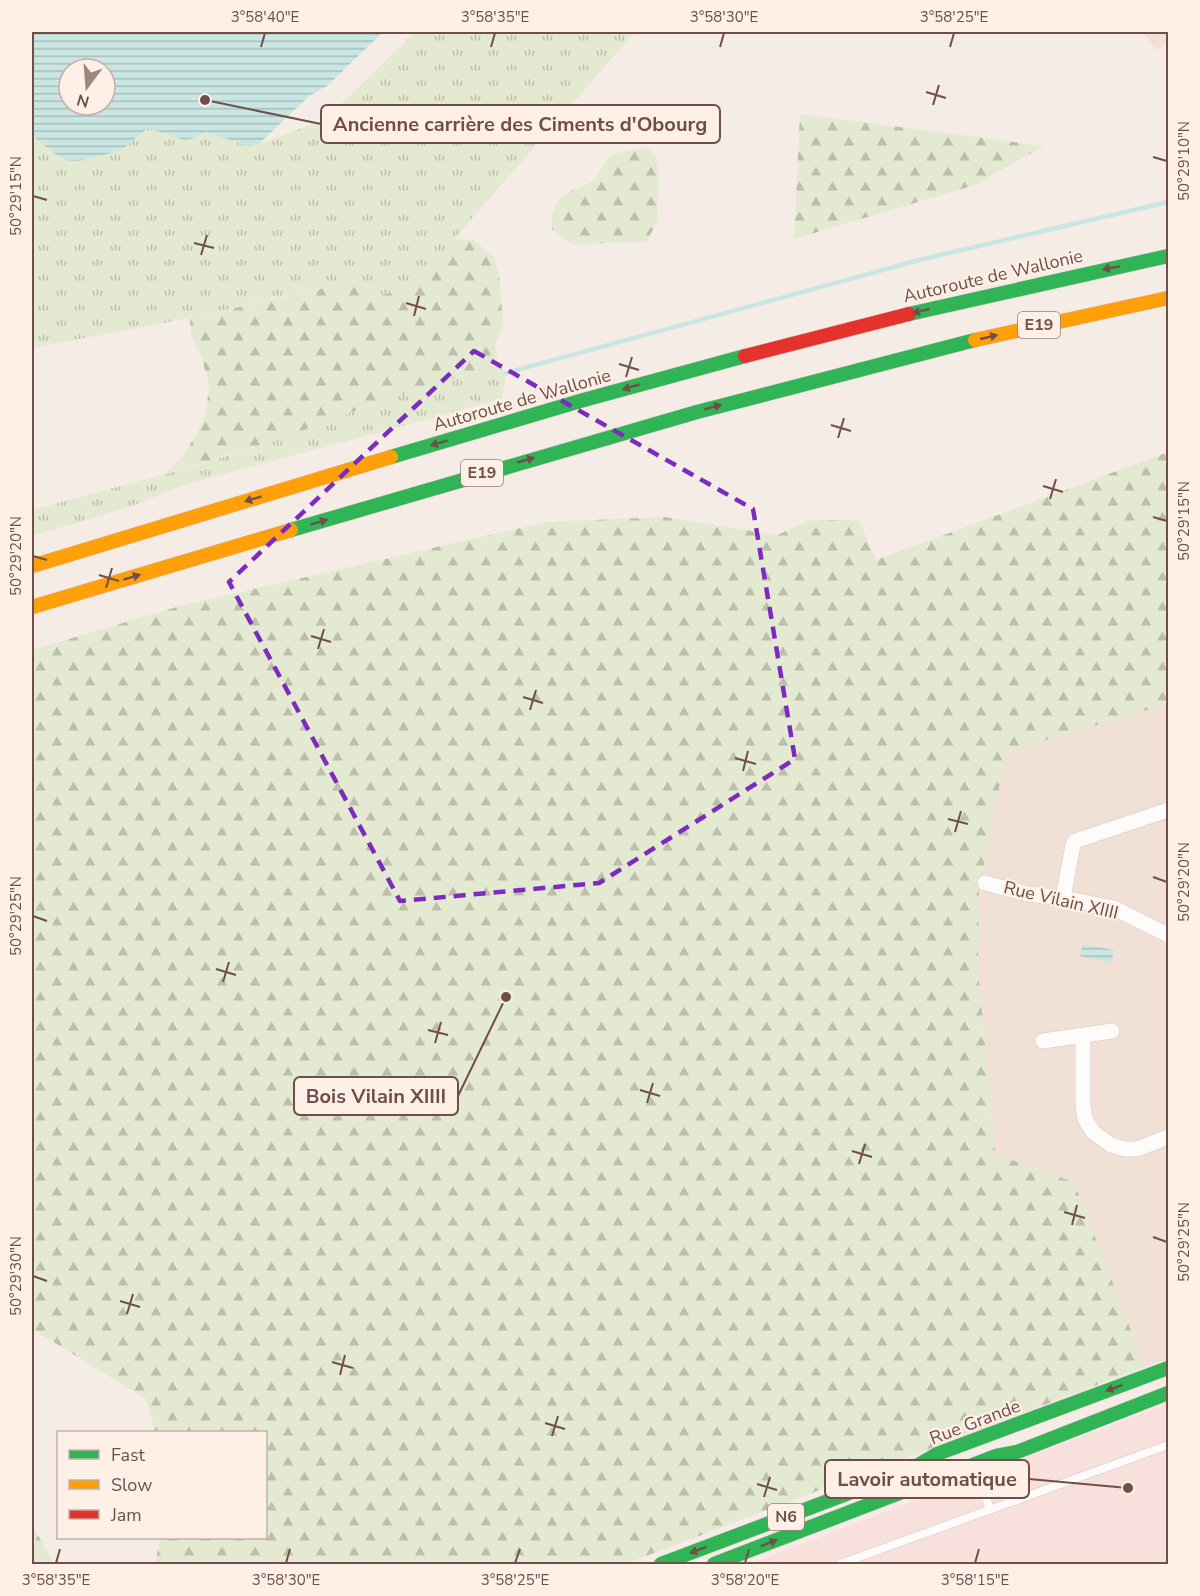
<svg xmlns="http://www.w3.org/2000/svg" width="1200" height="1596" viewBox="0 0 1200 1596" font-family="'Nunito Sans',sans-serif">
	<style>
		.residential { fill: #f0e0d6 }
		.commercial { fill: #f8e1dc }
		.grass { fill: url(#grass-tufts) }
		.forest { fill: url(#forest-firs) }
		.water { fill: url(#water-rules); fill-rule: evenodd }
		.lines { fill: none; stroke-linecap: round; stroke-linejoin: round }
		.stream { stroke: #c9e6e2; stroke-width: 4.5 }
		.lane-casing { stroke: #d3c7c2; stroke-width: 9 }
		.street-casing { stroke: #d3c7c2; stroke-width: 16 }
		.fast-casing { stroke: #d3c7c4; stroke-width: 15 }
		.slow-casing { stroke: #d3c7c4; stroke-width: 15 }
		.jam-casing { stroke: #d3c7c4; stroke-width: 15 }
		.lane { stroke: #fefcfb; stroke-width: 8 }
		.street { stroke: #fefcfb; stroke-width: 15 }
		.fast { stroke: #30b455; stroke-width: 14 }
		.slow { stroke: #ff9f0a; stroke-width: 14 }
		.jam { stroke: #e5322d; stroke-width: 14 }
		.oneway { fill: #704f49 }
		.marked { fill: none; stroke: #7b2cbf; stroke-width: 4.5; stroke-dasharray: 12 8; stroke-linejoin: round }
		.ticks { fill: none; stroke: #704f49; stroke-width: 2 }
		.labels { text-anchor: middle; dominant-baseline: central; stroke-width: 4.5; stroke-linejoin: round; paint-order: stroke }
		.shield { fill: #fef0e6; stroke: #9b7f78; stroke-width: 1.5 }
		.shield-label { font-size: 16px; font-weight: bold; fill: #704f49 }
		.street-label { font-size: 18px; fill: #704f49; stroke: #fef0e6 }
		.leader { fill: none; stroke: #704f49; stroke-width: 2 }
		.callout-dot { fill: #704f49; stroke: #fef0e6; stroke-width: 2 }
		.callout { fill: #fef0e6; stroke: #704f49; stroke-width: 2 }
		.callout-label { font-size: 20px; text-anchor: middle; font-weight: bold; fill: #704f49 }
		.neatline { fill: none; stroke: #704f49; stroke-width: 2 }
		.ticks-label { font-size: 15px; text-anchor: middle; fill: #704f49 }
	</style>
	<defs>
		<pattern id="grass-tufts" width="24" height="20" patternUnits="userSpaceOnUse" patternTransform="scale(1.5)"><rect width="24" height="20" fill="#e4e9d1"/><path d="M3 7l-1-3M5 7V3M7 7l1-3M15 17l-1-3M17 17v-4M19 17l1-3" fill="none" stroke="#bdbfac"/></pattern>
		<pattern id="forest-firs" width="22" height="20" patternUnits="userSpaceOnUse" patternTransform="scale(1.5)"><rect width="22" height="20" fill="#e4e9d1"/><path d="M5 1l3.5 6h-7zM16 11l3.5 6h-7z" fill="#bdbfac"/></pattern>
		<pattern id="water-rules" width="6" height="5" patternUnits="userSpaceOnUse" patternTransform="scale(1.5)"><rect width="6" height="5" fill="#c9e6e2"/><path d="M0 2.5h6" fill="none" stroke="#a8bdb9"/></pattern>
	</defs>
	<rect width="100%" height="100%" fill="#f5ece6"/>
	<!-- residential -->
	<path class="residential" d="M1143,32h25v11l-12,7z
		M1168,704v655l-23,8 -71,-185 -79,-28 -17,-186 1,-78 26,-138z"/>
	<!-- commercial -->
	<path class="commercial" d="M1168,1403v161h-419z"/>
	<!-- grass -->
	<path class="grass" d="M415,32h220l-202,231 -38,28 -12,4 -33,-10 -38,5 -122,28 -158,30v-213l20,17 68,-1 28,-23 36,12 7,-1 15,-7 43,14 10,-2 67,-25z
		M498,364l8,9 -4,26 -315,85 -61,24 -94,28v-26l167,-45 89,-29 85,-32z"/>
	<!-- forest -->
	<path class="forest" d="M800,114l244,32 -69,39 -181,54z
		M647,147l10,11 2,21 -2,44 -11,19 -74,2 -20,-15v-13l6,-15 12,-10 24,-10 10,-17 10,-10z
		M452,239l21,1 21,17 5,20 4,45 -8,24 3,18 -125,40 -85,32 -124,39 18,-18 16,-25 8,-20 3,-27 -7,-26 -11,-23 -1,-18 143,-32 17,-1 33,10 12,-4 38,-28z
		M1168,452v252l-162,48 -27,138 -1,78 17,186 79,28 71,185 -520,197h-470l5,-26h106v-106h-111l-9,-33 -114,-70v-679l148,-44 366,-84 119,-5 112,18 33,-15h49l17,40z
		M32,1524l22,40h-22z"/>
	<!-- water -->
	<path class="water" d="M32,32h351l-56,54 -18,10 -50,48 -10,2 -43,-14 -15,7 -7,1 -36,-12 -28,23 -45,10 -10,-1 -13,-8 -20,-17zM69,69h36v36h-36z
		M1083,944l31,6 -3,13 -31,-7z"/>
	<g class="lines">
		<!-- stream -->
		<path class="stream" d="M506,373l417,-114 245,-57"/>
		<!-- lane casing -->
		<g class="lane-casing">
			<path id="lane" d="M1006,1460l-6,13 8,23 9,4
				M976,1468l14,42
				M840,1564l328,-119"/>
		</g>
		<!-- street casing -->
		<g class="street-casing">
			<path id="street" d="M985,883l43,11 35,4 51,10 54,27
				M1063,898l10,-53 2,-4 93,-31
				M1083,1037v69l2,13 8,13 18,13 14,4h12l31,-12
				M1043,1041l69,-10"/>
		</g>
		<!-- fast casing -->
		<g class="fast-casing">
			<path id="fast" d="M909,314l259,-58
				M391,457l189,-56 165,-45
				M291,530l406,-118 278,-72
				M661,1564l249,-94 27,-16 231,-86
				M714,1564l282,-108 21,-4 151,-59"/>
		</g>
		<!-- slow casing -->
		<g class="slow-casing">
			<path id="slow" d="M975,340l193,-42
				M32,566l359,-109
				M32,607l259,-77"/>
		</g>
		<!-- jam casing -->
		<g class="jam-casing">
			<path id="jam" d="M745,356l164,-42"/>
		</g>
		<!-- lane -->
		<use href="#lane" class="lane"/>
		<!-- street -->
		<use href="#street" class="street"/>
		<!-- fast -->
		<use href="#fast" class="fast"/>
		<!-- slow -->
		<use href="#slow" class="slow"/>
		<!-- jam -->
		<use href="#jam" class="jam"/>
	</g>
	<!-- one-way arrows -->
	<defs><path id="oneway-solid" d="M-6-.8H1V-3.2L6.5 0L1 3.2V.8H-6Z" transform="scale(1.5)"/></defs>
	<g class="oneway">
		<use href="#oneway-solid" transform="translate(1111 268) rotate(169)"/>
		<use href="#oneway-solid" transform="translate(921 311) rotate(167)"/>
		<use href="#oneway-solid" transform="translate(989 337) rotate(-13)"/>
		<use href="#oneway-solid" transform="translate(631 387) rotate(164)"/>
		<use href="#oneway-solid" transform="translate(713 407) rotate(-15)"/>
		<use href="#oneway-solid" transform="translate(439 443) rotate(163)"/>
		<use href="#oneway-solid" transform="translate(526 460) rotate(-16)"/>
		<use href="#oneway-solid" transform="translate(253 499) rotate(163)"/>
		<use href="#oneway-solid" transform="translate(319 522) rotate(-17)"/>
		<use href="#oneway-solid" transform="translate(132 577) rotate(-17)"/>
		<use href="#oneway-solid" transform="translate(1114 1388) rotate(160)"/>
		<use href="#oneway-solid" transform="translate(769 1543) rotate(-21)"/>
		<use href="#oneway-solid" transform="translate(698 1550) rotate(159)"/>
	</g>
	<!-- marked area -->
	<path class="marked" d="M474,351l279,158 42,250 -196,124 -199,18 -171,-319z"/>
	<!-- ticks -->
	<path class="ticks" d="M261,47l4,-14M491,47l4,-14M720,47l4,-14M950,47l4,-14M926,92l20,6M933,105l6,-20M1153,157l14,4M33,196l14,4M194,243l20,5M201,255l6,-20M406,303l20,6M414,316l5,-20M619,364l20,6M626,377l6,-20M831,425l20,6M838,438l6,-20M1043,486l20,6M1050,499l6,-20M1153,517l14,4M33,556l14,4M99,575l20,6M106,588l6,-20M311,636l20,6M318,649l6,-20M523,697l20,6M530,710l6,-20M735,758l21,6M743,771l5,-20M948,819l20,5M955,832l6,-21M1153,877l14,5M33,916l14,5M216,969l20,6M223,982l6,-20M428,1030l20,5M435,1043l6,-21M640,1090l20,6M647,1103l6,-20M852,1151l20,6M859,1164l6,-20M1064,1212l21,6M1072,1225l5,-20M1153,1237l14,5M33,1276l14,5M120,1301l20,6M127,1314l6,-20M332,1362l21,6M340,1375l5,-20M545,1423l20,6M552,1436l6,-20M757,1484l20,6M764,1497l6,-20M56,1563l4,-14M286,1563l4,-14M515,1563l5,-14M745,1563l4,-14M975,1563l4,-14"/>
	<g class="labels">
		<!-- shield labels -->
		<g class="shield">
			<rect x="1018" y="312" width="42" height="26" rx="4.5"/>
			<rect x="461" y="460" width="42" height="26" rx="4.5"/>
			<rect x="768" y="1504" width="36" height="26" rx="4.5"/>
		</g>
		<g class="shield-label">
			<text x="1039" y="325">E19</text>
			<text x="482" y="473">E19</text>
			<text x="786" y="1517">N6</text>
		</g>
		<!-- street labels -->
		<g class="street-label">
			<text transform="translate(993 276) rotate(-13)">Autoroute de Wallonie</text>
			<text transform="translate(522 400) rotate(-16)">Autoroute de Wallonie</text>
			<text transform="translate(1061 900) rotate(13)">Rue Vilain XIIII</text>
			<text transform="translate(975 1422) rotate(-21)">Rue Grande</text>
		</g>
	</g>
	<!-- callouts -->
	<path class="leader" d="M205 100L321 124M506 997L458 1096M1128 1488L1029 1479"/>
	<g class="callout-dot">
		<circle cx="205" cy="100" r="6"/>
		<circle cx="506" cy="997" r="6"/>
		<circle cx="1128" cy="1488" r="6"/>
	</g>
	<g class="callout">
		<rect x="321" y="105" width="399" height="38" rx="6"/>
		<rect x="294" y="1077" width="164" height="38" rx="6"/>
		<rect x="825" y="1460" width="204" height="38" rx="6"/>
	</g>
	<g class="callout-label">
		<text x="520" y="131">Ancienne carrière des Ciments d'Obourg</text>
		<text x="376" y="1103">Bois Vilain XIIII</text>
		<text x="927" y="1486">Lavoir automatique</text>
	</g>
	<!-- border -->
	<rect width="1200" height="1596" fill="none" stroke="#fef0e6" stroke-width="66"/>
	<!-- legend -->
	<rect x="57" y="1431" width="210" height="108" fill="#fef0e6" stroke="#c5b0a7" stroke-width="1.5"/>
	<rect x="69" y="1450" width="30" height="9" fill="#30b455" stroke="#c5b0a7" stroke-width="1.5"/>
	<text x="111" y="1461" font-size="18" fill="#704f49">Fast</text>
	<rect x="69" y="1480" width="30" height="9" fill="#ff9f0a" stroke="#c5b0a7" stroke-width="1.5"/>
	<text x="111" y="1491" font-size="18" fill="#704f49">Slow</text>
	<rect x="69" y="1510" width="30" height="9" fill="#e5322d" stroke="#c5b0a7" stroke-width="1.5"/>
	<text x="111" y="1521" font-size="18" fill="#704f49">Jam</text>
	<!-- north arrow -->
	<g transform="translate(87 87) rotate(196)"><circle r="28" fill="#fef0e6" stroke="#c5b0a7" stroke-width="1.5"/>
	<path d="M0-4.5L10 22L0 15L-10 22Z" fill="#9f8680"/>
	<text y="-9" font-size="16" font-weight="bold" text-anchor="middle" fill="#704f49">N</text>
	</g>
	<rect x="33" y="33" width="1134" height="1530" class="neatline"/>
	<g class="ticks-label">
		<text x="265" y="22">3°58'40"E</text>
		<text x="495" y="22">3°58'35"E</text>
		<text x="724" y="22">3°58'30"E</text>
		<text x="954" y="22">3°58'25"E</text>
		<text transform="translate(1184 161) rotate(-90)" y="5">50°29'10"N</text>
		<text transform="translate(16 196) rotate(-90)" y="5">50°29'15"N</text>
		<text transform="translate(1184 521) rotate(-90)" y="5">50°29'15"N</text>
		<text transform="translate(16 556) rotate(-90)" y="5">50°29'20"N</text>
		<text transform="translate(1184 882) rotate(-90)" y="5">50°29'20"N</text>
		<text transform="translate(16 916) rotate(-90)" y="5">50°29'25"N</text>
		<text transform="translate(1184 1242) rotate(-90)" y="5">50°29'25"N</text>
		<text transform="translate(16 1276) rotate(-90)" y="5">50°29'30"N</text>
		<text x="56" y="1585">3°58'35"E</text>
		<text x="286" y="1585">3°58'30"E</text>
		<text x="515" y="1585">3°58'25"E</text>
		<text x="745" y="1585">3°58'20"E</text>
		<text x="975" y="1585">3°58'15"E</text>
	</g>
</svg>
